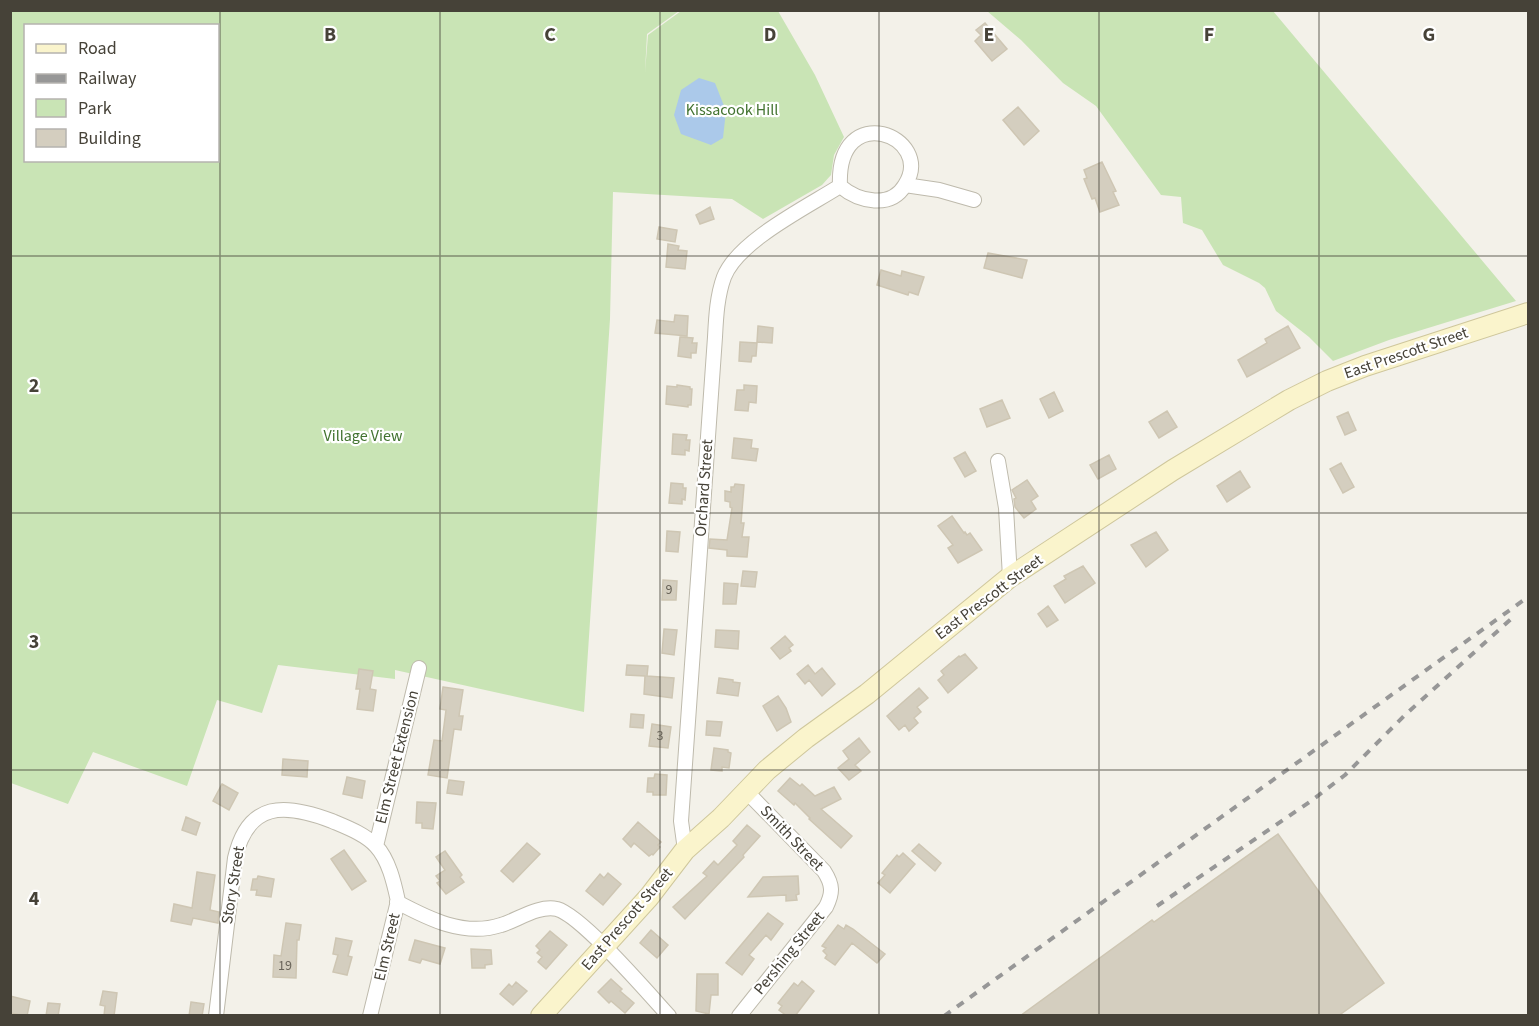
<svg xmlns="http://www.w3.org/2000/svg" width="1539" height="1026" viewBox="0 0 1539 1026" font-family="'Source Sans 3',sans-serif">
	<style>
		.green { fill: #c9e4b5; fill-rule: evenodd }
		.water { fill: #abc9ea }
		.building { fill: #d4cebf; stroke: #cec6b3; stroke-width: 1.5 }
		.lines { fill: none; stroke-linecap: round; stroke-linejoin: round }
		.minor-casing { stroke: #bebaac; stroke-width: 16 }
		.secondary-casing { stroke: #cfc79c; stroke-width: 22 }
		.minor { stroke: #fff; stroke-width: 14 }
		.secondary { stroke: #faf4cc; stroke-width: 20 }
		.rail { stroke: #979797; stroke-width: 4; stroke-dasharray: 8 8; stroke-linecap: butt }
		.grid { fill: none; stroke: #464238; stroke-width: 1.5; stroke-opacity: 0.55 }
		.labels { text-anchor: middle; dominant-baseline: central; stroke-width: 4.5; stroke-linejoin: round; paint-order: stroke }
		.number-label { font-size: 14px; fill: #6a655a }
		.park-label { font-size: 16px; fill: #427330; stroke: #fff }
		.street-label { font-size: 16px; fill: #464238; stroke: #fff }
		.grid-label { font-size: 20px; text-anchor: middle; font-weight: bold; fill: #464238; stroke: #fff; stroke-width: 4.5; stroke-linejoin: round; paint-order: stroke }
	</style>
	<rect width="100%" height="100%" fill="#f3f1e9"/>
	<!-- green -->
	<path class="green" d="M10,11h669l-32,23 -2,38 3,-37 33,-24h97l37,64 29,62 -10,18 -3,20 -9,10 -59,34 -31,-20 -119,-7 -3,127 -26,393 -189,-42v9l-117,-14 -16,48 -45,-13 -30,86 -94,-34 -25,52 -57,-21zM26,26h192v134h-192z
		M987,11h286l243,290 -127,39 -56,21 -24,-24 -33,-26 -11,-23 -6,-5 -36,-18 -21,-35 -19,-7 -2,-26 -20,-2 -65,-89 -33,-23 -42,-43z"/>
	<!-- water -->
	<path class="water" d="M699,78l16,5 11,28 -3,27 -12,7 -30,-11 -7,-19 7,-25z"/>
	<!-- building -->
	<path class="building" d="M985,23l22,26 -15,12 -17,-20 6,-6 -5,-5z
		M1018,107l21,24 -15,14 -21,-25z
		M1102,162l14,29 -3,1 6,13 -19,7 -5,-14 -3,1 -8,-20 3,-1 -3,-8z
		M710,207l4,12 -14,5 -4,-9z
		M659,227l18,3 -2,12 -18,-3z
		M668,244l11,2 -1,4 9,1 -2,18 -19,-2z
		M988,253l39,7 -5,18 -38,-10z
		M881,270l20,6 1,-5 22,6 -6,18 -9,-3 -1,3 -31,-10z
		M675,315l13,1 -1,20 -32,-3 2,-13 17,2z
		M758,326l15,2 -1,15 -15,-1z
		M1288,326l12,22 -53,29 -9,-17 29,-17 -2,-4z
		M680,337l13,1 -1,5h5l-1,10h-5v5l-13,-2z
		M740,342l17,1 -1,13h-4l-1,6 -12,-1z
		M677,385l13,2v2h2l-1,16h-3v2l-22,-3 1,-18 10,1z
		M744,385l13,1 -1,17 -7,-1 -1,9 -13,-1 2,-20h7z
		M1054,392l9,19 -14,7 -9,-19z
		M1002,400l8,18 -23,9 -7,-18z
		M1167,411l10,16 -18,11 -10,-16z
		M1348,412l8,18 -11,5 -8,-18z
		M673,434l14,1 -1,5h4l-1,11 -4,-1v5l-13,-1z
		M734,438l18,2 -1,8 7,1 -2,12 -24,-3z
		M965,452l11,19 -11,6 -11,-19z
		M1109,455l7,14 -18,10 -8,-14z
		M1341,463l13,24 -11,6 -13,-24z
		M1240,471l10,16 -23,15 -10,-16z
		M1027,480l11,16 -7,5 5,8 -12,9 -9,-11 -1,-8 2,-1 -4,-8z
		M671,483l12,1v4h3l-1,12 -3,-1v5l-13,-1z
		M735,484l9,1 -3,38h3l-2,14h7l-2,20 -20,-1v-6l-18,-2 1,-9 17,1 5,-32 -2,-1v-5l-5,-1v-10l6,1v-5h3z
		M952,516l12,17 1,-1 2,3 3,-2 12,17 -24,13 -10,-15 5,-3 -15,-19z
		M667,531l13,1 -2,20 -12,-1z
		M1156,532l12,18 -22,17 -15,-22z
		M1083,566l12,17 -30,20 -11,-17 12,-7 -2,-3z
		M743,571l14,1 -2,15 -14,-1z
		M663,580l14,1 -1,19h-14z
		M724,583l14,1 -2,20h-13z
		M1048,606l10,14 -11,7 -9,-13z
		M664,629l13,1 -3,25 -12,-2z
		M716,630l23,1 -1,18 -23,-2z
		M785,636l8,9 -4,3 2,3 -11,8 -9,-11z
		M965,654l12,14 -29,25 -10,-13 6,-5 -3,-4 18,-15 1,1z
		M627,665l21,1 -1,10 27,2 -2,20 -28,-4 1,-18 -19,-1z
		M808,665l7,9 7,-6 13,16 -13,12 -13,-16 -4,4 -8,-10z
		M359,669l14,2 -3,18 6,1 -3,21 -16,-2 3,-20h-4z
		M719,678l14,2v2l7,1 -2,13 -21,-3z
		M443,687l20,3 -4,26h4l-2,14 -7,-1 -7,49 -19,-3 6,-35 8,1 4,-31 -6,-1z
		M919,688l9,10 -11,9 4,5 -7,6 4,5 -9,8 -4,-6 -6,5 -12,-14z
		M778,696l8,12 5,14 -14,9 -14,-25z
		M631,714l13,1 -1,13 -13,-1z
		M707,721l15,1 -2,14 -14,-1z
		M652,724l19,3 -3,21 -19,-2z
		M859,738l11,14 -15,13 6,6 -12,9 -11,-12 11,-9 -6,-8z
		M714,748l14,2v2l3,1 -2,15 -7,-1v4l-11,-1z
		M283,759l25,2 -1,16 -25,-2z
		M655,774l12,1 -1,20h-13v-3h-6l1,-14h6z
		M347,777l18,4 -3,17 -19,-4z
		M790,778l10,8 2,-2 13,12 19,-9 7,12 -20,10 31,27 -11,12 -32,-29 1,-1 -15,-15 -1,2 -16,-14z
		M449,780l15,2 -2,13 -15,-2z
		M222,784l16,9 -9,17 -16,-9z
		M417,802l19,1 -3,26 -11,-1v-5h-6z
		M186,817l14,6 -4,12 -14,-5z
		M638,822l23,20 -3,3 2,2 -7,8 -1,-1 -3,2 -15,-13 -3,4 -8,-8z
		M747,825l13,11 -17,19 1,2 -59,62 -12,-12 34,-31 -4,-3 11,-12 4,4 19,-20 -4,-4z
		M1278,834l106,149 -46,33h-318l132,-96 2,2z
		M527,843l13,11 -27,28 -12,-11z
		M919,844l22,19 -6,8 -23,-20z
		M344,850l22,31 -14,9 -21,-31z
		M445,851l17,24 -2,2 4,5 -18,12 -9,-11 3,-2 -4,-5 9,-6 -9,-13z
		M903,853l12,11 -25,29 -12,-10 7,-8 -3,-2 15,-18 2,2z
		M197,872l18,3 -5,35 9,2 -1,11 -25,-5 -2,7 -20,-4 3,-17 18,4z
		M608,873l13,11 -18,21 -17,-14 14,-17 4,4z
		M258,876l16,3 -3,18 -15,-2 1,-5h-6l2,-11h4z
		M798,876l1,18 -3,1 1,5 -11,1v-6l-38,2 15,-20z
		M768,913l15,11 -12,16 -5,-5 -17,20 5,4 -12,16 -16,-12z
		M286,923l15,2 -2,15h-2l-1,38 -23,-1 1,-22 7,1z
		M838,925l6,4 2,-4 7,4 32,25 -8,9 -25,-20 -17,22 -10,-7 2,-3 -4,-4 3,-3 -4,-2z
		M651,930l17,15 -11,13 -17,-15z
		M550,931l17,14 -21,24 -8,-7 4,-5 -5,-4 3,-3 -4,-4z
		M336,938l16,3 -4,15 4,1 -5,18 -14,-3 5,-17 -5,-1z
		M415,940l30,8 -5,16 -18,-5 -2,4 -11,-3z
		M471,949l20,1 1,14 -7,1v3h-13z
		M697,974h21v21h-7l-2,19 -13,-3z
		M611,979l11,10 -2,2 14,12 -9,10 -14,-12 -2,2 -11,-11z
		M802,981l12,10 -19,25h-8l-8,-6 3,-4 -4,-3 16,-20 4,3z
		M516,982l11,9 -14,14 -13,-11 9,-10 3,3z
		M103,991l14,2 -3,23h-10l1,-10 -5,-1z
		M10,996l20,5 -3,15 -17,-3z
		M191,1002l13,2 -2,12h-13z
		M48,1003l12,1 -2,12h-12z"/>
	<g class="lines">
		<!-- minor casing -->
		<g class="minor-casing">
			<path id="minor" d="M840,186c19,16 51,23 65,-1
				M998,461l8,47 4,69
				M376,846l43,-178
				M685,850l-4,-29 34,-484c1,-19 2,-41 9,-60 14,-36 83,-70 116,-91 -4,-88 96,-50 65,-1l34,5 35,10
				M397,902c32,17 67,35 104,23 17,-5 37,-20 56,-16 25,7 91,84 112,107
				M216,1016l19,-158c13,-57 50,-55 97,-37 14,6 33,13 44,25 13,14 18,37 22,55l-28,115
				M739,1016l87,-109c7,-14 7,-22 -2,-36l-78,-80"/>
		</g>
		<!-- secondary casing -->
		<g class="secondary-casing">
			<path id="secondary" d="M541,1016l108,-119 36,-47 36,-32 46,-48 39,-32 61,-44 143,-117 163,-107 116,-70 38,-19 38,-15 163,-53"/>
		</g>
		<!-- minor -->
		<use href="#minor" class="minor"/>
		<!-- secondary -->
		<use href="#secondary" class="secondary"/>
		<!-- rail -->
		<path class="rail" d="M1157,906l154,-105 34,-26 60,-60 106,-96
			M944,1016l584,-419"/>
	</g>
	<!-- grid -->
	<path class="grid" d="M220,10v1006M440,10v1006M660,10v1006M879,10v1006M1099,10v1006M1319,10v1006M10,256h1518M10,513h1518M10,770h1518"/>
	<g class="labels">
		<!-- number labels -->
		<g class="number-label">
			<text x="669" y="590">9</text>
			<text x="660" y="736">3</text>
			<text x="285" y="966">19</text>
		</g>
		<!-- park labels -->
		<g class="park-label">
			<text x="732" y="110">Kissacook Hill</text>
			<text x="363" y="436">Village View</text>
		</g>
		<!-- street labels -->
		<g class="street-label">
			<text transform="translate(1406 353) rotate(-19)">East Prescott Street</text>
			<text transform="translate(704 488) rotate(-86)">Orchard Street</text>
			<text transform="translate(989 597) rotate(-37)">East Prescott Street</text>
			<text transform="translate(397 757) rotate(-76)">Elm Street Extension</text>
			<text transform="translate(792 838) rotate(46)">Smith Street</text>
			<text transform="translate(233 885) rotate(-81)">Story Street</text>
			<text transform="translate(627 919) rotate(-49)">East Prescott Street</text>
			<text transform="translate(387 947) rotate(-77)">Elm Street</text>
			<text transform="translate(789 953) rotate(-51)">Pershing Street</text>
		</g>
	</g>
	<g class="grid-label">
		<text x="330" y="41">B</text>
		<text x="550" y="41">C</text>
		<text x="770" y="41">D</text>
		<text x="989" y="41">E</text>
		<text x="1209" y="41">F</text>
		<text x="1429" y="41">G</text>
		<text x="34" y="392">2</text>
		<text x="34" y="648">3</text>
		<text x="34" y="905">4</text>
	</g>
	<!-- border -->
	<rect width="1539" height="1026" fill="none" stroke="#464238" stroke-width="24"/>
	<!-- legend -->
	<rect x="24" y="24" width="195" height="138" fill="#ffffff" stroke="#b5b3af" stroke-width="1.5"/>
	<rect x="36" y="44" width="30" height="9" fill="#faf4cc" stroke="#b5b3af" stroke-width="1.5"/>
	<text x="78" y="54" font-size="18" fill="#464238">Road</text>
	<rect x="36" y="74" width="30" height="9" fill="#979797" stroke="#b5b3af" stroke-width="1.5"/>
	<text x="78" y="84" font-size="18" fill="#464238">Railway</text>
	<rect x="36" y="99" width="30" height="18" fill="#c9e4b5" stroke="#b5b3af" stroke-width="1.5"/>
	<text x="78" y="114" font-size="18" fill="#464238">Park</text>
	<rect x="36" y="129" width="30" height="18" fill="#d4cebf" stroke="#b5b3af" stroke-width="1.5"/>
	<text x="78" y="144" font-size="18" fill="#464238">Building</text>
</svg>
